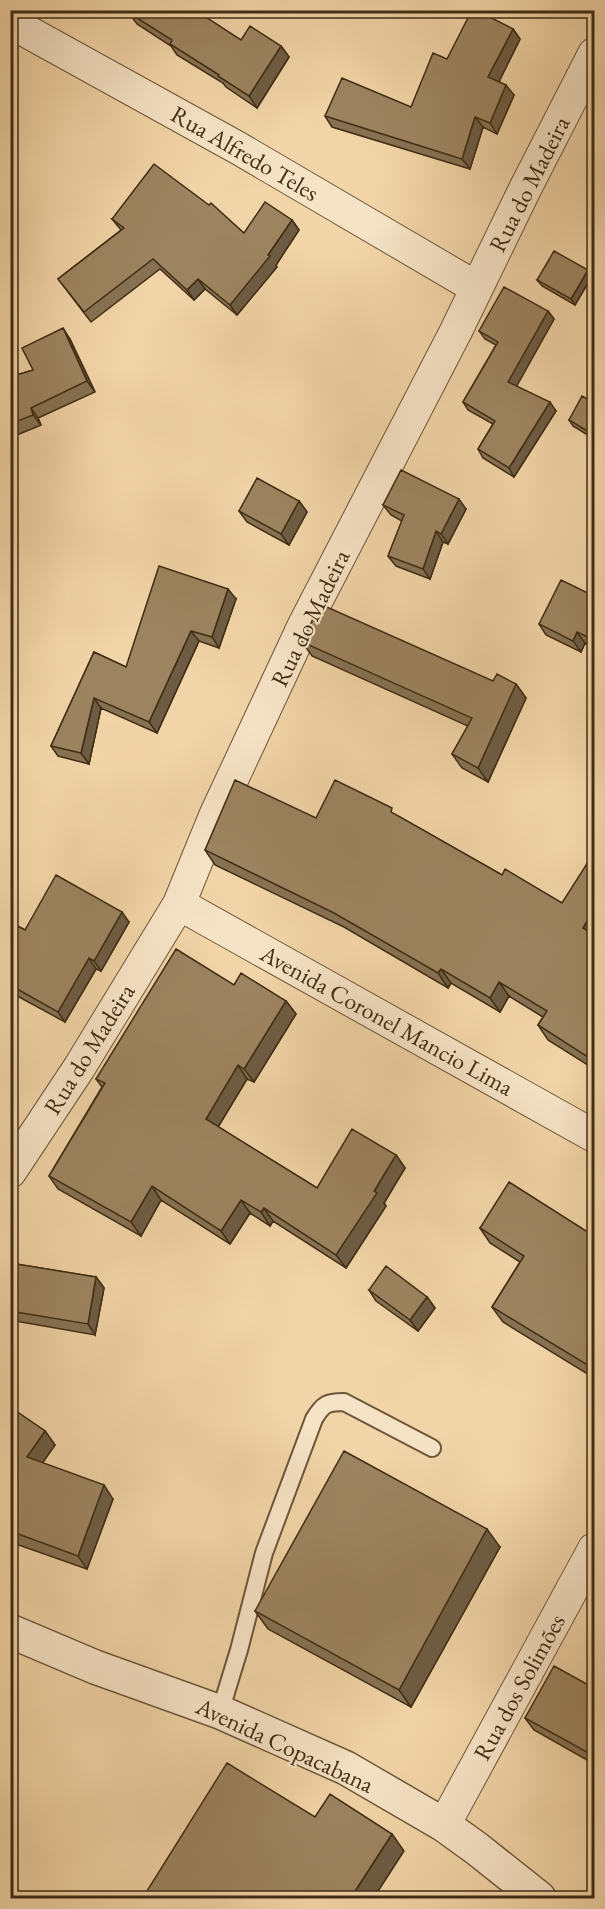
<svg xmlns="http://www.w3.org/2000/svg" width="605" height="1909" viewBox="0 0 605 1909" font-family="'EB Garamond',serif">
	<style>
		.lines { fill: none; stroke-linecap: round; stroke-linejoin: round }
		.service-casing { stroke: #6c5739; stroke-width: 20 }
		.minor-casing { stroke: #6c5739; stroke-width: 34 }
		.tertiary-casing { stroke: #6c5739; stroke-width: 36 }
		.service { stroke: #f6e3c6; stroke-width: 16 }
		.minor { stroke: #f6e3c6; stroke-width: 32 }
		.tertiary { stroke: #f6e3c6; stroke-width: 33 }
		.wall { fill: #867253; stroke: #402d14; stroke-width: 1.5 }
		.shaded-wall { fill: #6d5c43; stroke: #402d14; stroke-width: 1.5 }
		.building { fill: #9c8460; stroke: #402d14; stroke-width: 1.5 }
		.labels { text-anchor: middle; dominant-baseline: central; stroke-width: 4.5; stroke-linejoin: round; paint-order: stroke }
		.street-label { font-size: 24px; fill: #402d14; stroke: #f6e3c6 }
	</style>
	<rect width="100%" height="100%" fill="#f1d4a7"/>
	<filter id="stains"><feTurbulence type="fractalNoise" baseFrequency=".00333" numOctaves="4"/><feColorMatrix values="0 0 0 0 .2 0 0 0 0 .09 0 0 0 0 .02 0 0 0 .5 -.17"/></filter>
	<radialGradient id="worn" r=".72"><stop offset=".6" stop-color="#630" stop-opacity="0"/><stop offset="1" stop-color="#630" stop-opacity=".3"/></radialGradient>
	<g class="lines">
		<!-- service casing -->
		<g class="service-casing">
			<path id="service" d="M220,1712l19,-62 25,-97 50,-134c9,-15 13,-17 30,-17l88,46"/>
		</g>
		<!-- minor casing -->
		<g class="minor-casing">
			<path id="minor" d="M10,22l228,126 239,140
				M179,904l415,232
				M10,1172l69,-104 100,-164 36,-88 89,-191 152,-294 69,-142 69,-135
				M444,1825l150,-276"/>
		</g>
		<!-- tertiary casing -->
		<g class="tertiary-casing">
			<path id="tertiary" d="M10,1631l85,36 125,45 126,56 98,57 32,23 63,50"/>
		</g>
		<!-- service -->
		<use href="#service" class="service"/>
		<!-- minor -->
		<use href="#minor" class="minor"/>
		<!-- tertiary -->
		<use href="#tertiary" class="tertiary"/>
	</g>
	<!-- wall -->
	<path class="wall" d="M129,13l112,27 40,6 8,11 -32,51 -31,-21 -3,-4 -46,-28 -6,-9 -34,-22z
		M513,29l7,10 -21,42 15,14 -17,39 -14,-7 -13,42 -138,-42 -7,-11 86,-9 36,-48z
		M112,219l132,14 48,-13 7,10 -23,35 1,2 -40,48 -32,-26 -11,11 -34,-31 -69,53 -33,-43 63,-49z
		M592,276l-17,29 -33,-19 -5,-6z
		M548,311l6,8 -38,67 40,25 -42,66 -31,-19 -5,-9 15,-25 -25,-14 -5,-8 33,-57 -11,-6 -6,-8z
		M70,339l25,53 -57,26 3,7 -29,12v2l-2,1v-63l23,-7z
		M594,403v36l-21,-13 -4,-6z
		M299,501l8,11 -18,33 -42,-23 -8,-11z
		M383,505l83,4 -18,35 -5,-2 -13,37 -34,-13 -8,-10 14,-35 -11,-6z
		M594,596v52l-9,-5 -4,9 -35,-17 -7,-11z
		M236,599l-17,49 -20,-7 -42,92 -56,-25 -12,56 -31,-8 -7,-10 43,-94 32,15z
		M302,642l191,39 23,3 10,14 -38,84 -26,-14 -10,-14 16,-28 -156,-70z
		M398,816l104,59 60,28 32,-37v203l-46,-29 -10,-15 5,-8 -34,-21 -9,16 -49,-29 -3,5 -104,-61 -129,-62 -10,-15 111,-32z
		M10,922l15,8 104,-8 -28,49 -5,-2 -31,53 -55,-30z
		M234,985l52,16 10,13 -42,68 -7,-3 -29,48 99,61 79,-33 9,13 -21,35 2,3 -40,62 -73,-47 -3,5 -20,-13 -20,31 -69,-44 -20,36 -83,-47 -9,-13 53,-89 -6,-8z
		M480,1228l114,8v142l-91,-56 -11,-15 28,-45 -30,-19z
		M10,1263l86,14 8,11 -9,47 -85,-15z
		M369,1290l58,7 8,11 -17,23 -42,-30z
		M10,1407l35,24 10,14 -13,18 71,36 -26,70 -77,-27z
		M500,1547l-89,160 -143,-78 -13,-18z
		M594,1688v76l-60,-34 -9,-12z"/>
	<!-- shaded-wall -->
	<path class="shaded-wall" d="M513,29l7,10 -24,49 -8,-11z
		M281,46l8,11 -32,51 -8,-12z
		M506,85l8,10 -17,39 -7,-11z
		M475,117l8,10 -13,42 -8,-10z
		M292,220l7,10 -23,35 1,2 -40,48 -7,-10 38,-50z
		M588,270l4,6 -17,29 -4,-6z
		M198,279l7,10 -11,11 -7,-10z
		M548,311l6,8 -40,72 -6,-9z
		M63,328l7,11 25,53 -8,-11z
		M550,402l6,9 -42,66 -5,-9z
		M31,408l7,10 3,7 -8,-10z
		M459,499l7,10 -18,35 -7,-10z
		M299,501l8,11 -18,33 -8,-11z
		M436,531l7,11 -13,37 -7,-10z
		M228,589l8,10 -17,49 -7,-11z
		M191,631l8,10 -42,92 -8,-11z
		M577,632l8,11 -4,9 -8,-11z
		M516,684l10,14 -38,84 -10,-14z
		M94,698l7,10 -12,56 -8,-11z
		M594,909v31l-11,-12z
		M122,912l7,10 -28,49 -7,-10z
		M89,958l7,11 -31,53 -7,-10z
		M441,969l10,14 -3,5 -10,-15z
		M499,982l10,14 -9,16 -10,-14z
		M286,1001l10,13 -42,68 -10,-13z
		M238,1065l9,14 -32,53 -9,-13z
		M396,1155l9,13 -21,35 2,3 -40,62 -10,-13z
		M152,1186l9,14 -20,36 -10,-14z
		M241,1200l9,13 -20,31 -9,-13z
		M264,1208l9,13 -3,5 -9,-14z
		M96,1277l8,11 -9,47 -7,-11z
		M427,1297l8,11 -17,23 -8,-11z
		M45,1431l10,14 -18,26 -10,-14z
		M104,1485l9,14 -26,70 -9,-13z
		M487,1529l13,18 -89,160 -12,-17z
		M392,1834l12,17 -31,48h-23z"/>
	<!-- building -->
	<path class="building" d="M131,10h64l46,30 9,-14 31,20 -32,50 -31,-20 1,-1 -49,-31 2,-4 -43,-27z
		M472,10h4l37,19 -25,48 18,8 -16,38 -15,-6 -13,42 -137,-43 17,-38 69,29 22,-54 14,6z
		M154,164l55,41 2,-2 33,30 21,-31 27,18 -24,35 2,1 -40,49 -32,-26 -11,11 -34,-31 -69,53 -26,-33 66,-51 -12,-9z
		M554,251l34,19 -17,29 -34,-19z
		M504,287l44,24 -40,71 42,20 -41,66 -31,-19 17,-28 -32,-19 35,-60 -19,-11z
		M63,328l24,53 -56,27 2,7 -23,9v-47l23,-7 -11,-22z
		M582,396l12,7v32l-25,-15z
		M401,470l58,29 -18,35 -5,-3 -13,38 -35,-13 16,-41 -21,-10z
		M257,478l42,23 -18,33 -42,-23z
		M159,566l69,23 -16,48 -21,-6 -42,91 -55,-24 -13,55 -30,-7 43,-94 32,15z
		M561,580l33,16v44l-17,-8 -4,9 -34,-17z
		M320,604l173,77 4,-7 19,10 -38,84 -26,-14 20,-36 -170,-76z
		M235,780l81,38 19,-38 57,28 -1,4 111,63 3,-6 57,34 26,-41 6,4v43l-11,19 11,7v126l-56,-36 9,-14 -48,-29 -9,16 -49,-29 -3,4 -104,-60 -129,-63z
		M56,875l66,37 -28,49 -5,-3 -31,54 -48,-27v-63l15,8z
		M176,949l58,36 7,-12 45,28 -42,68 -6,-4 -32,54 111,69 35,-59 44,26 -22,36 3,2 -41,62 -72,-47 -3,4 -20,-12 -20,31 -69,-45 -21,36 -82,-46 56,-93 -9,-4z
		M509,1182l85,54v133l-102,-62 32,-51 -44,-28z
		M10,1263l86,14 -8,47 -78,-13z
		M386,1266l41,31 -17,23 -41,-30z
		M10,1407l35,24 -18,26 77,28 -26,71 -68,-25z
		M344,1451l143,78 -88,161 -144,-79z
		M554,1666l40,22v68l-69,-38z
		M227,1763l88,54 15,-23 62,40 -42,65h-208z"/>
	<g class="labels">
		<!-- street labels -->
		<g class="street-label">
			<text transform="translate(245 153) rotate(30)">Rua Alfredo Teles</text>
			<text transform="translate(529 184) rotate(-63)">Rua do Madeira</text>
			<text transform="translate(310 618) rotate(-64)">Rua do Madeira</text>
			<text transform="translate(387 1020) rotate(29)">Avenida Coronel Mancio Lima</text>
			<text transform="translate(89 1049) rotate(-58)">Rua do Madeira</text>
			<text transform="translate(519 1687) rotate(-61)">Rua dos Solimões</text>
			<text transform="translate(285 1745) rotate(25)">Avenida Copacabana</text>
		</g>
	</g>
	<!-- margin -->
	<rect width="605" height="1909" fill="none" stroke="#f1d4a7" stroke-width="36"/>
	<rect x="12" y="12" width="581" height="1885" fill="none" stroke="#402d14" stroke-width="3"/>
	<rect x="18" y="18" width="569" height="1873" fill="none" stroke="#402d14" stroke-width="1.5"/>
	<rect width="100%" height="100%" filter="url(#stains)"/>
	<rect width="100%" height="100%" fill="url(#worn)"/>
</svg>
